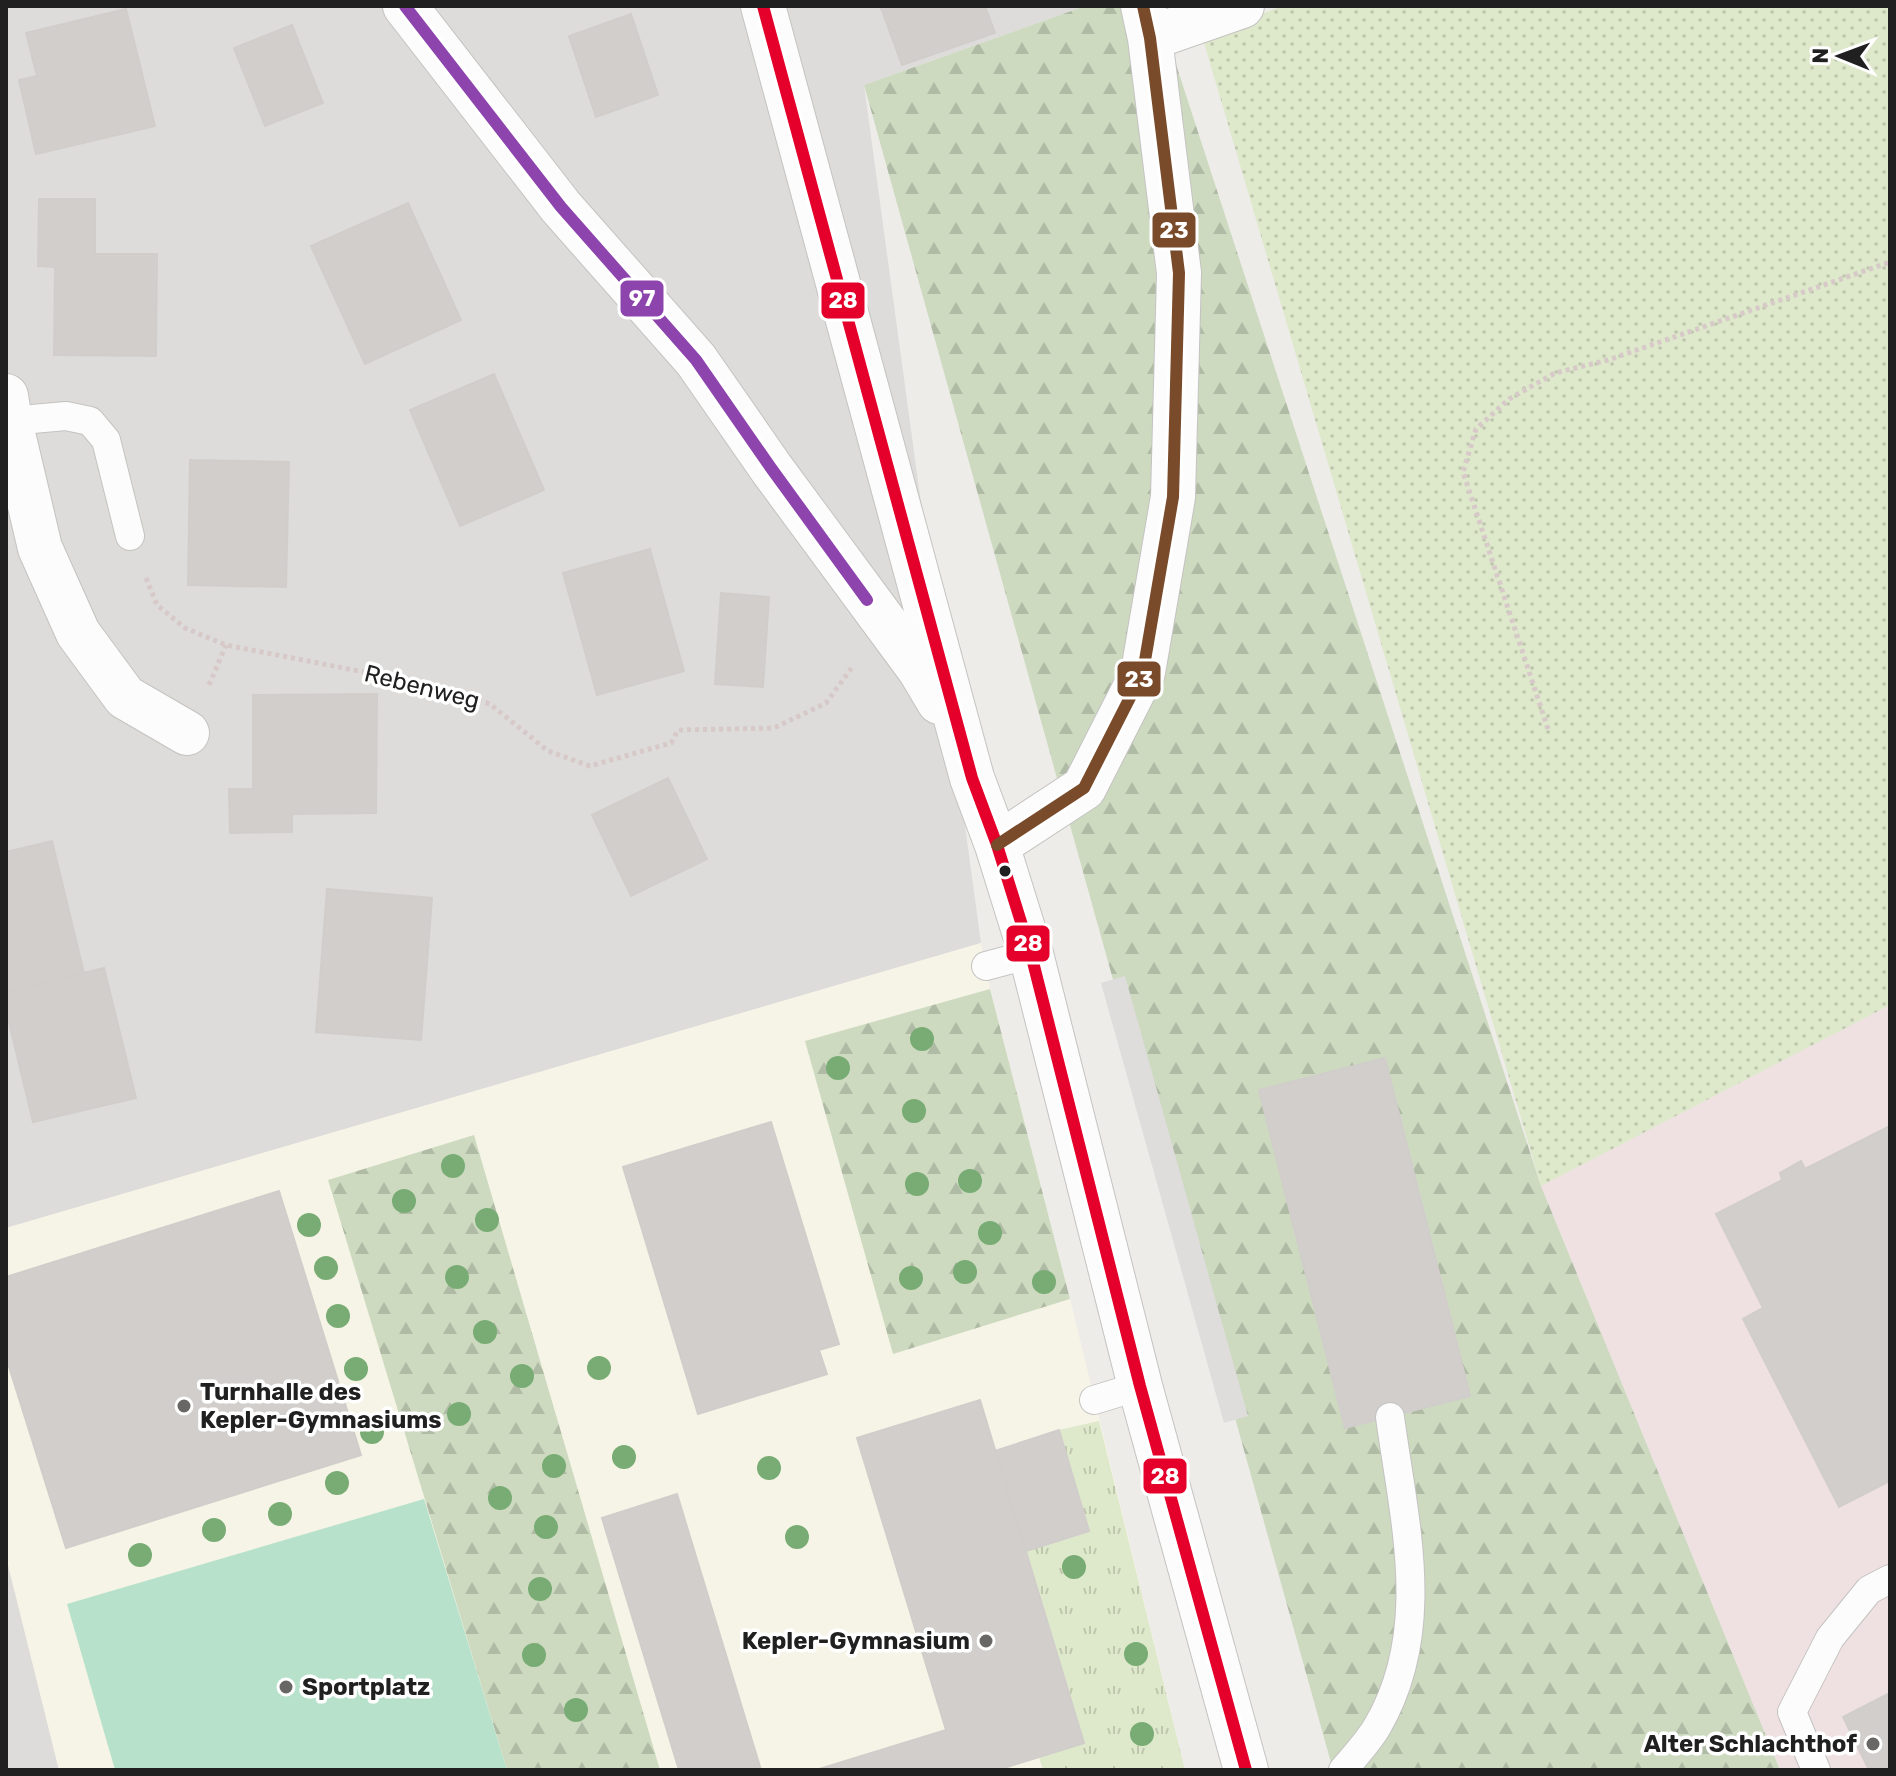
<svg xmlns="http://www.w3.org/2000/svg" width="1896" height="1776" viewBox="0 0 1896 1776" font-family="Rubik,sans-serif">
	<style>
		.residential { fill: #dddcda }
		.commercial { fill: #efe1e1 }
		.education { fill: #f6f4e6 }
		.grass { fill: url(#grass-tufts) }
		.forest { fill: url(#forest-firs) }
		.garden { fill: url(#garden-dots) }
		.pitch { fill: #b8e1cb }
		.parking { fill: #dedddc }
		.building { fill: #d1cecc; stroke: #d1cdcb; stroke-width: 2 }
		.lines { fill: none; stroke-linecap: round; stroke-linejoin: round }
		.lane-casing { stroke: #c4c3c1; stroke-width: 30 }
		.street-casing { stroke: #c4c3c1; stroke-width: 46 }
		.path { stroke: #d6c9c8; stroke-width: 5; stroke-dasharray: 4 4; stroke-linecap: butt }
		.lane { stroke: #fcfcfc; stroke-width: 28 }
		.street { stroke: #fcfcfc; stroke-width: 44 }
		.bus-1-casing { stroke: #fff; stroke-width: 18 }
		.bus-2-casing { stroke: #fff; stroke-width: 18 }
		.bus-3-casing { stroke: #fff; stroke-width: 18 }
		.bus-1 { stroke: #e4002b; stroke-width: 12 }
		.bus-2 { stroke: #7a4b2a; stroke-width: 12 }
		.bus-3 { stroke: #8e44ad; stroke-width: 12 }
		.tree { fill: #78ac74 }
		.bus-dot { fill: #202020; stroke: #fff; stroke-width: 3 }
		.poi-dot { fill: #686766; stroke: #fff; stroke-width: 3 }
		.labels { text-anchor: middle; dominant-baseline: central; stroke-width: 7; stroke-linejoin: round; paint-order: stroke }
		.street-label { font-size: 24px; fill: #202020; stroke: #fff }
		.poi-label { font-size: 24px; font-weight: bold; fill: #202020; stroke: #fff; text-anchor: start }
		.line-badge { stroke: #fff; stroke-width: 3 }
		.badge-label { font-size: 22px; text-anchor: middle; font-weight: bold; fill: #fff }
	</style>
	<defs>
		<pattern id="grass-tufts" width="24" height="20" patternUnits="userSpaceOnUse" patternTransform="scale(2)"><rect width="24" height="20" fill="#dee8cb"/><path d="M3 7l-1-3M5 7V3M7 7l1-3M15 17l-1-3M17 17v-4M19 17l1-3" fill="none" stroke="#bec7ae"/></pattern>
		<pattern id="forest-firs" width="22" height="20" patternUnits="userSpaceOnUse" patternTransform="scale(2)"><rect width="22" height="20" fill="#cddac0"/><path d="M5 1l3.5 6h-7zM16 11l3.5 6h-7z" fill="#b0bba5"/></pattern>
		<pattern id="garden-dots" width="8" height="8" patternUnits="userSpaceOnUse" patternTransform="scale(2)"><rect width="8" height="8" fill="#dee8cb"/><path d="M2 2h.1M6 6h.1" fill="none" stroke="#bec7ae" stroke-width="1.8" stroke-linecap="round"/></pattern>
	</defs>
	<rect width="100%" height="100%" fill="#eeece9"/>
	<!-- residential -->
	<path class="residential" d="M6,6h1079l-221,79 117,858 -975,285z
		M6,1557l3,10 50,203h-53z"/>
	<!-- commercial -->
	<path class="commercial" d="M1890,1005v765h-110l-239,-584z"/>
	<!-- education -->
	<path class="education" d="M981,943l9,46 80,310 115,471h-1126l-53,-213v-329z"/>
	<!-- grass -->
	<path class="grass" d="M1099,1421l86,349h-142l-4,-13 44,-14 -57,-192 63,-20 -30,-101z"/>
	<!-- forest -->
	<path class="forest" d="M1085,6h72l384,1180 239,584h-447l-469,-1685z
		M990,989l80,310 -177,55 -88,-313z
		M474,1135l186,635h-153l-179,-590z"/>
	<!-- garden -->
	<path class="garden" d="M1283,6h607v999l-349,181 -339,-1150z"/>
	<!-- pitch -->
	<path class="pitch" d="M424,1499l83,271h-392l-48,-166z"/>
	<!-- parking -->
	<path class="parking" d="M1125,976l123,440 -24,7 -123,-440z"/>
	<!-- building -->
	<path class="building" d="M880,6h24l-21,7z
		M904,6h81l10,27 -93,32 -19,-52z
		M126,9l29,117 -119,28 -17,-74 18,-4 -11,-43z
		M631,14l27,81 -62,22 -27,-81z
		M292,25l31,78 -58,23 -31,-78z
		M39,199h56v55h62l-1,102 -102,-1 1,-88 -17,-1z
		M408,203l53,117 -96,44 -54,-118z
		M494,374l50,116 -84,36 -50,-116z
		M190,460l99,2 -3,125 -98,-2z
		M650,549l34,122 -87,24 -34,-122z
		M721,593l48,4 -6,90 -48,-3z
		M377,694l-1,119 -84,1v18l-62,1 -1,-44h24v-94z
		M668,778l39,81 -76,37 -39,-81z
		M52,841l32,132 -78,19v-140z
		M327,889l105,9 -11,142 -105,-8z
		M104,968l32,130 -103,24 -27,-112v-18z
		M1385,1058l85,338 -125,32 -86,-338z
		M771,1122l68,222 -20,6 8,24 -129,40 -75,-247z
		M1890,1126v355l-51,26 -96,-188 20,-11 -47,-94 66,-34 -2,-7 21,-12 4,8z
		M279,1191l82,264 -295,93 -60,-191v-80z
		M980,1400l104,343 -77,24v3h-191l130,-40 -89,-292z
		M1059,1430l30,101 -63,20 -31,-100z
		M677,1494l84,276h-82l-77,-252z
		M1890,1693v77h-21l-26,-53z"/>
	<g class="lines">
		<!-- lane casing -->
		<g class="lane-casing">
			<path id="lane" d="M10,421l56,-5 24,5 16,19 24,96
				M986,966l45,-12
				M1094,1400l46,-14
				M1343,1770c12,-14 25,-28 34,-43 57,-97 27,-206 13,-310
				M1816,1770l-24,-58 38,-74 39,-48 21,-11"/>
		</g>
		<!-- street casing -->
		<g class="street-casing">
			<path id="street" d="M405,6l156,201 135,153 75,108 149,202 19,32
				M763,6l209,772 25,67 34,109 109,432 106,384
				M1150,38l92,-32
				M6,396l4,25 30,127 38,85 47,64 62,36
				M997,845l87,-57 59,-116 30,-175 6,-224 -29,-235 -7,-32"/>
		</g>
		<!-- path -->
		<path class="path" d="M146,578l11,27 28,23 41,17 215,42 49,17 58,47 42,15 81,-23 7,-13 96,-2 52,-25 27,-37
			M209,685l17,-40
			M1548,729l-85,-257 13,-43 33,-30 46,-26 53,-13 282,-98"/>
		<!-- lane -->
		<use href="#lane" class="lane"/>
		<!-- street -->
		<use href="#street" class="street"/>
		<!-- bus-1 casing -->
		<g class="bus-1-casing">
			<path id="bus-1" d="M763,6l209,772 25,67 34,109 109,432 106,384"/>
		</g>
		<!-- bus-2 casing -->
		<g class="bus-2-casing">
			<path id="bus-2" d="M997,845l87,-57 59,-116 30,-175 6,-224 -29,-235 -7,-32"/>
		</g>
		<!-- bus-3 casing -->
		<g class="bus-3-casing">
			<path id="bus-3" d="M405,6l156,201 135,153 75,108 96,132"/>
		</g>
		<!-- bus-1 -->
		<use href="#bus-1" class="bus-1"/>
		<!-- bus-2 -->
		<use href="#bus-2" class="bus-2"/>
		<!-- bus-3 -->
		<use href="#bus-3" class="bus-3"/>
	</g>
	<!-- trees -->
	<g class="tree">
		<circle cx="922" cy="1039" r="12"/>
		<circle cx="838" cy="1068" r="12"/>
		<circle cx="914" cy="1111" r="12"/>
		<circle cx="453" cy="1166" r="12"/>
		<circle cx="970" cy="1181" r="12"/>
		<circle cx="917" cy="1184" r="12"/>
		<circle cx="404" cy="1201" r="12"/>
		<circle cx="487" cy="1220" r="12"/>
		<circle cx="309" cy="1225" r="12"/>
		<circle cx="990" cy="1233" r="12"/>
		<circle cx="326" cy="1268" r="12"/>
		<circle cx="965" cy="1272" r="12"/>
		<circle cx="457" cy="1277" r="12"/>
		<circle cx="911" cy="1278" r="12"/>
		<circle cx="1044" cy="1282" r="12"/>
		<circle cx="338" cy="1316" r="12"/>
		<circle cx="485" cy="1332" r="12"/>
		<circle cx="599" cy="1368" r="12"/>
		<circle cx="356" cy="1369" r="12"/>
		<circle cx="522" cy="1376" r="12"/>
		<circle cx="459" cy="1414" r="12"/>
		<circle cx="372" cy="1432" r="12"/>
		<circle cx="624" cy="1457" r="12"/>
		<circle cx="554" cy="1466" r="12"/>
		<circle cx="769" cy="1468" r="12"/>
		<circle cx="337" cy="1483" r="12"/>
		<circle cx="500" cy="1498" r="12"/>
		<circle cx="280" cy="1514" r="12"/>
		<circle cx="546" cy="1527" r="12"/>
		<circle cx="214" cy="1530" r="12"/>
		<circle cx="797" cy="1537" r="12"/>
		<circle cx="140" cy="1555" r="12"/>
		<circle cx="1074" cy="1567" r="12"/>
		<circle cx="540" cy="1589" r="12"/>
		<circle cx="1136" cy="1654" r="12"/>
		<circle cx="534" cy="1655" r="12"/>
		<circle cx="576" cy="1710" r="12"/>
		<circle cx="1142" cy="1734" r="12"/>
	</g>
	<!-- markers -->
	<circle class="bus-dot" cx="1005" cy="871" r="7"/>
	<g class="poi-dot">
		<circle cx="184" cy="1406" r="8"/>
		<circle cx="986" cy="1641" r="8"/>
		<circle cx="286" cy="1687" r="8"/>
		<circle cx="1873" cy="1744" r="8"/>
	</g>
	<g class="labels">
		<!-- street labels -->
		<g class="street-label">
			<text transform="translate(422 687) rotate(14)">Rebenweg</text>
		</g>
		<!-- poi labels -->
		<g class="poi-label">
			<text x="200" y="1392">Turnhalle des<tspan x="200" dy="28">Kepler-Gymnasiums</tspan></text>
			<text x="970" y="1641" text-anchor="end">Kepler-Gymnasium</text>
			<text x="302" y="1687">Sportplatz</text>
			<text x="1857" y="1744" text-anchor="end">Alter Schlachthof</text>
		</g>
	</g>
	<g class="line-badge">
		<rect x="1151" y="211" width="46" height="38" rx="8" fill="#7a4b2a"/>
		<rect x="619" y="279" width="46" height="39" rx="8" fill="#8e44ad"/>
		<rect x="820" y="281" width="46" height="39" rx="8" fill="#e4002b"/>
		<rect x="1116" y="660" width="46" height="38" rx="8" fill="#7a4b2a"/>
		<rect x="1005" y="924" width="46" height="39" rx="8" fill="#e4002b"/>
		<rect x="1142" y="1457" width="46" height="38" rx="8" fill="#e4002b"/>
	</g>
	<g class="badge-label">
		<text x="1174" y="238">23</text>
		<text x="642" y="306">97</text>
		<text x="843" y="308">28</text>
		<text x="1139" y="687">23</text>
		<text x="1028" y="951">28</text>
		<text x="1165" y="1484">28</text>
	</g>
	<!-- border -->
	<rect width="1896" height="1776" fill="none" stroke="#202020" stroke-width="16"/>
	<!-- north arrow -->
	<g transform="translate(1840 56) rotate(271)" stroke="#ffffff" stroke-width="6" paint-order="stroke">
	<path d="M0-6L14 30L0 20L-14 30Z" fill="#202020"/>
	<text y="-12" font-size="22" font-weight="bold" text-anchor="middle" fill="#202020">N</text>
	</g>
</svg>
